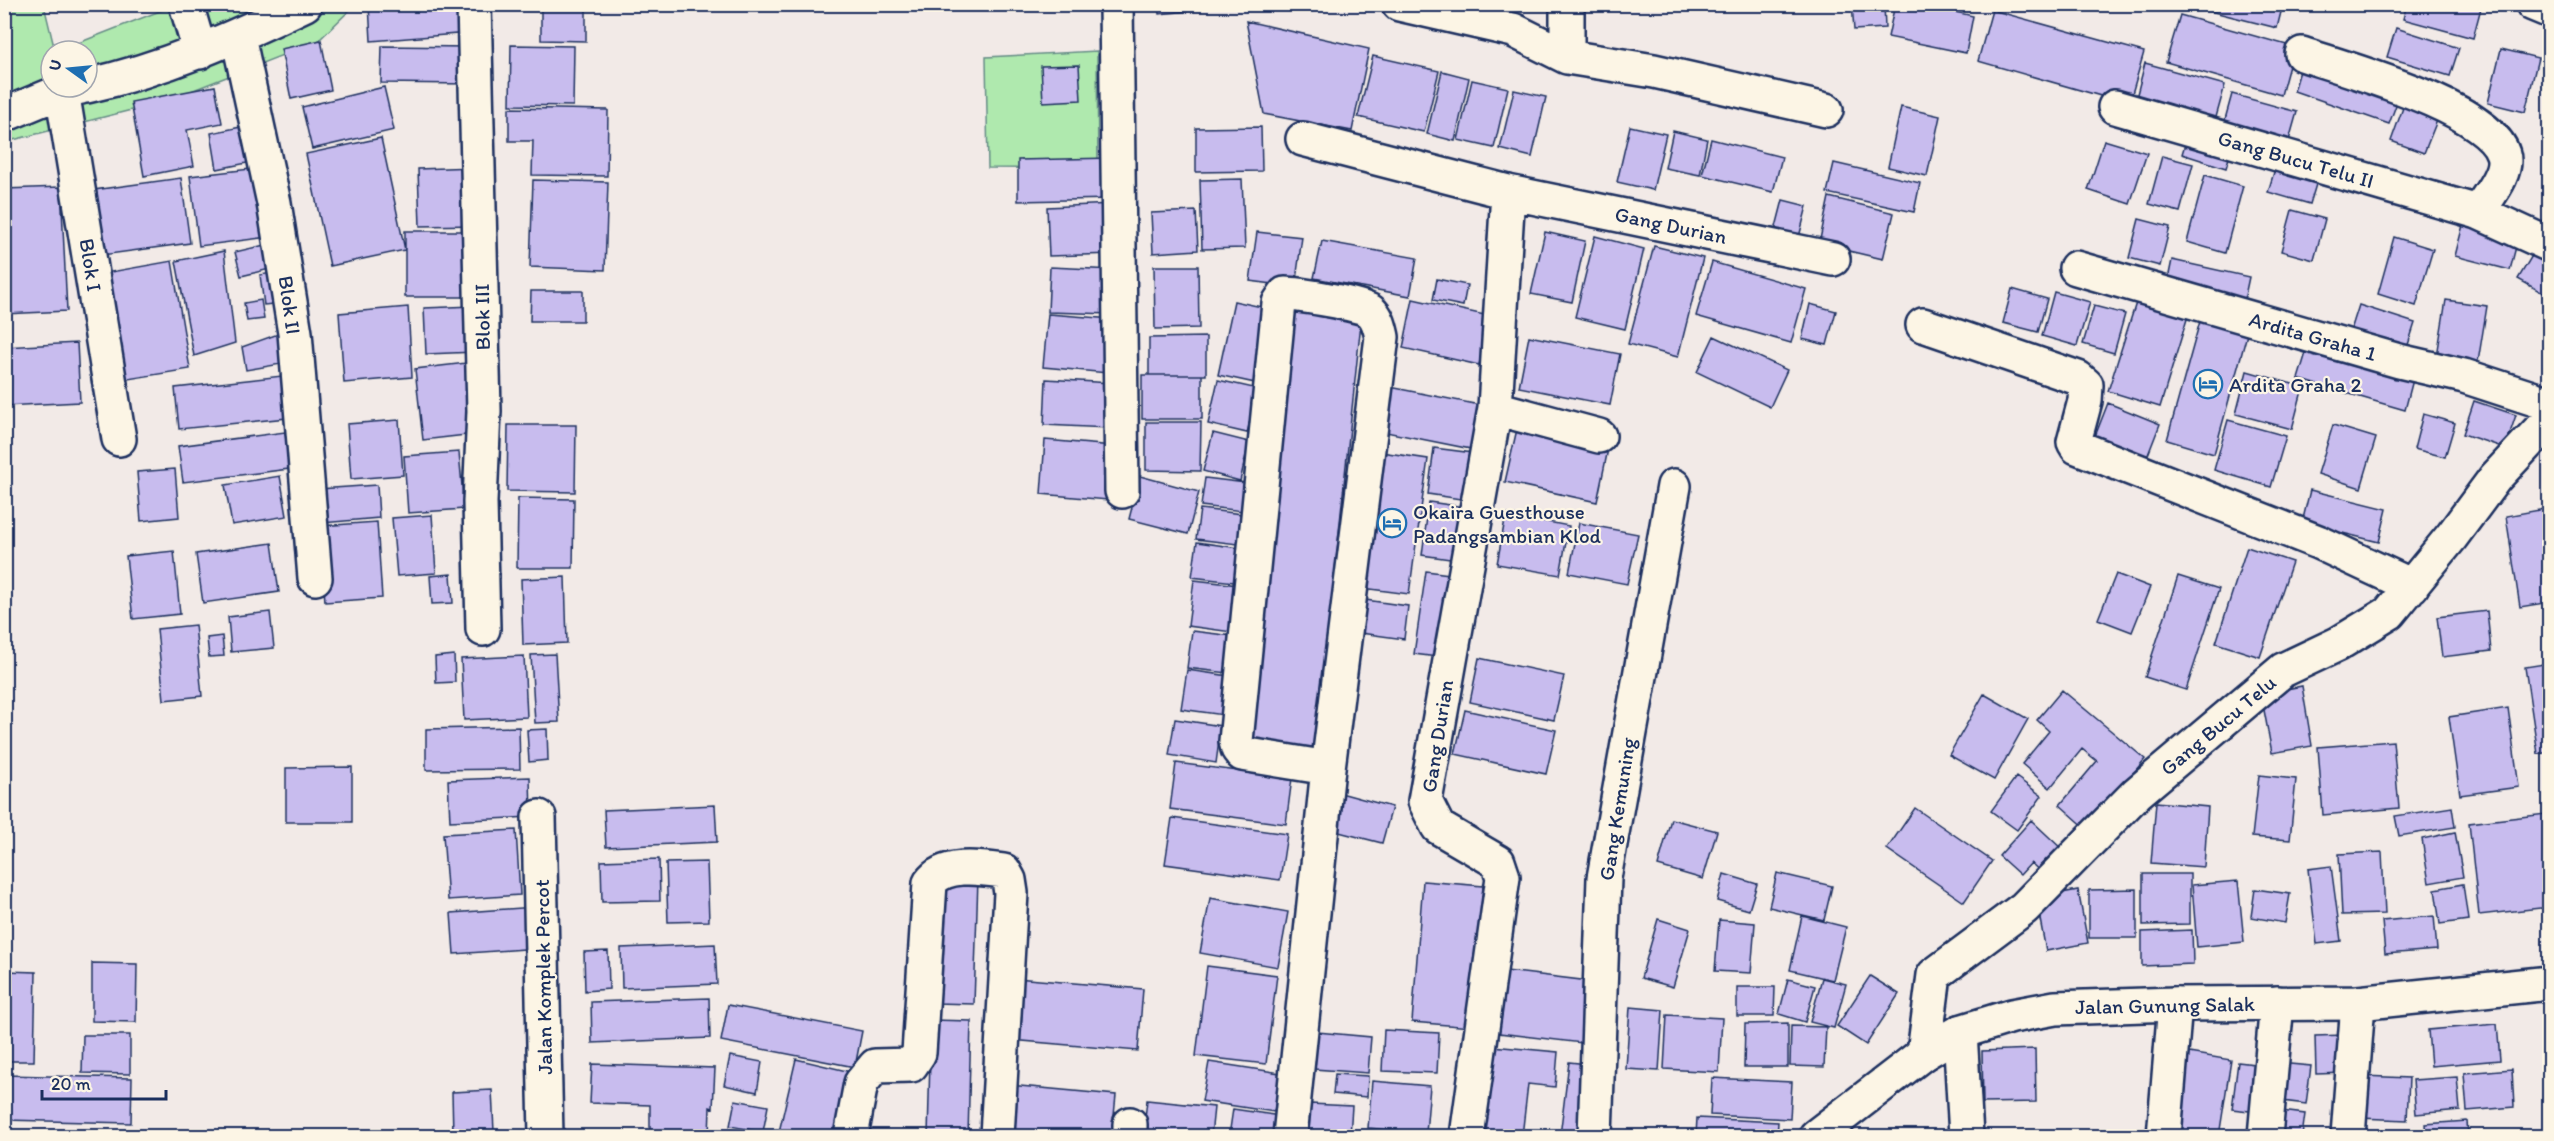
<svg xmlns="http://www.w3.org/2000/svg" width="2554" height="1141" viewBox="0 0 2554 1141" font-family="Itim,sans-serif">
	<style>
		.green { fill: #afe9ae; stroke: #658c86; stroke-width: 1.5 }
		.building { fill: #c8bcee; stroke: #1b2f5e; stroke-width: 1.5 }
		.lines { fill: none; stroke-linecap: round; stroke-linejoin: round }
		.minor-casing { stroke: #1b2f5e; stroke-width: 38 }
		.tertiary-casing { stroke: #1b2f5e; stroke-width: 38 }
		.minor { stroke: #fcf5e5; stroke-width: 33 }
		.tertiary { stroke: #fcf5e5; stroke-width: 33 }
		.labels { text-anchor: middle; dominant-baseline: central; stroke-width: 4.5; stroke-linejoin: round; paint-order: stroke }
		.street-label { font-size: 21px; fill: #1b2f5e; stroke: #fcf5e5 }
		.poi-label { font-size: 21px; fill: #1b2f5e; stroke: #fcf5e5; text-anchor: start }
	</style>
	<rect width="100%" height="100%" fill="#f2eae7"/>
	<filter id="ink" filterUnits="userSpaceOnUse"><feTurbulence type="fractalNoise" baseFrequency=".0167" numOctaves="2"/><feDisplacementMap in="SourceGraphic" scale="12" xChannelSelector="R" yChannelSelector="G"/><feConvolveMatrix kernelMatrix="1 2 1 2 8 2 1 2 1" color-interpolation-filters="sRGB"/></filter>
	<g filter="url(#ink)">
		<!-- green -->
		<path class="green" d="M5,5h39l11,46h-4v36h36v-36h-29l117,-46h180l-37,36 -155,61 -158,40z
			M1097,51l1,118 -110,-1 -2,-111z"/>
		<!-- building -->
		<path class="building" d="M369,4h98l2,29 -98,8z
			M541,4h45v37l-45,-1z
			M1158,4h32v7l-31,3z
			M1852,4h32l1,24 -31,2z
			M1895,4h25l53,12 -7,37 -78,-16z
			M2182,4h101l-6,24z
			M2407,4h75l-9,34 -70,-19z
			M1992,10l152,42 -15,52 -151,-43z
			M2180,15l114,32 -13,48 -115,-33z
			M1246,21l123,28 -17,82 -88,-17z
			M2396,28l63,20 -9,28 -63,-19z
			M321,40l10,50 -40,9 -10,-50z
			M511,45l63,1 -1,60 -63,-1z
			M382,46l88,1v37l-89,-1z
			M2501,49l37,9 -13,54 -37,-9z
			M1373,56l66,15 -15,61 -66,-15z
			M2145,63l80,22 -12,43 -79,-22z
			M2302,64l97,33 -10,27 -95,-33z
			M1079,65l2,35 -38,2 -2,-36z
			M1442,71l27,7 -14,63 -28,-7z
			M1472,80l36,8 -14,60 -36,-8z
			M215,86l7,37 -35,7 7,36 -50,10 -13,-74z
			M384,87l10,43 -82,19 -10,-42z
			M1514,90l32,7 -14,60 -32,-8z
			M2232,94l65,18 -11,39 -65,-17z
			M2404,105l34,13 -14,35 -33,-12z
			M1901,107l39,9 -13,60 -39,-9z
			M509,108l99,2 -1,66 -75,-1 1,-34h-24z
			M246,126l6,36 -35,7 -6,-36z
			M1630,126l36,8 -13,56 -36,-8z
			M1261,127l1,44 -66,1v-44z
			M1673,131l34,8 -7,36 -35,-7z
			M2189,131l44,13 -7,24 -44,-14z
			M381,138l24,112 -75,16 -24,-112z
			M1711,139l71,18 -9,35 -71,-17z
			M2104,140l43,13 -17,51 -42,-14z
			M2162,156l31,8 -13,48 -31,-8z
			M1112,158v41l-94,2v-41z
			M2278,159l42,12 -10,33 -42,-12z
			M1834,163l86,20 -6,29 -87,-19z
			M474,167l1,58 -55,1 -2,-57z
			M259,168l9,69 -69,9 -9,-70z
			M2205,175l38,11 -18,67 -38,-11z
			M181,178l9,65 -88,12 -8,-65z
			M1242,179l3,69 -43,1 -2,-69z
			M533,180l75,2 -3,88 -75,-3z
			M61,187l6,124 -63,3v-125z
			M1829,197l65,16 -11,46 -64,-15z
			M1783,200l24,6 -9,35 -24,-6z
			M1113,204l1,50 -65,2 -2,-49z
			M2292,210l33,9 -11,41 -33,-9z
			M1196,211l2,39 -45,3 -2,-40z
			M2139,219l31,8 -10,39 -31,-8z
			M2463,225l55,14 -8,31 -55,-14z
			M405,231h73v66h-73z
			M1257,232l45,5 -7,50 -45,-6z
			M1545,232l40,9 -13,61 -41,-8z
			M1595,236l49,13 -19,80 -50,-12z
			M2394,237l39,12 -17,57 -38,-12z
			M1322,241l95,17 -7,38 -96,-18z
			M269,244l5,24 -33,8 -6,-24z
			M2539,244l11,7v46l-32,-18z
			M1654,246l49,12 -25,99 -50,-13z
			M224,251l11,92 -41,13 -18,-95z
			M2172,260l77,17 -6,28 -77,-16z
			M172,261l18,108 -68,11 -17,-107z
			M1712,262l94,27 -15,54 -95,-27z
			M1154,266h44l1,62 -44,1z
			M1050,267l64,3 -2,44 -64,-2z
			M278,272l4,31 -18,2 -4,-30z
			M1437,279l30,6 -4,21 -30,-6z
			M2012,289l35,10 -9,33 -35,-9z
			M2140,290l51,16 -31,101 -52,-16z
			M531,291h52v30h-53z
			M2054,292l36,10 -13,44 -35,-10z
			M1413,299l76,17 -10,49 -76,-17z
			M261,300l3,19 -17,2 -3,-18z
			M2446,300l41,6 -9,56 -41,-6z
			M1234,301l37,8 -16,74 -37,-8z
			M1810,304l26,7 -9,34 -25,-6z
			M2359,305l56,18 -8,25 -56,-18z
			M474,306l2,46 -50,2 -2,-46z
			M1290,306l72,7 -46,438 -72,-7z
			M2094,306l31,8 -11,39 -31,-9z
			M408,307l4,70 -68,6 -5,-70z
			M1048,314l65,5 -5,54 -65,-6z
			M2202,314l47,13 -35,127 -47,-14z
			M281,333l6,30 -41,7 -4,-23z
			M1529,336l91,18 -10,51 -91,-18z
			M1714,336l73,34 -17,37 -73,-35z
			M1206,337v38h-57v-37z
			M77,343l3,59 -76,4v-59z
			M2309,343l106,29 -10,38 -107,-31z
			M475,362l8,71 -60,7 -8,-71z
			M2247,371l56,16 -11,42 -56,-15z
			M1142,375h60v44h-60z
			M282,376l5,42 -108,11 -4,-41z
			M1046,379l65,4 -2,45 -65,-3z
			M1218,380l40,9 -11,44 -39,-9z
			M1390,387l90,18 -9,44 -90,-18z
			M2474,401l42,14 -11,33 -42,-14z
			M2108,403l52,21 -16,41 -52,-21z
			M2423,414l32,9 -10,34 -31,-8z
			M399,420l4,55 -52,4 -4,-55z
			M2228,420l58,16 -15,51 -57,-17z
			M1146,422h55l-1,49 -54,-1z
			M508,425h68l-1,67 -68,-1z
			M2333,425l43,13 -15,50 -43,-14z
			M1517,429l91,20 -11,53 -92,-20z
			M285,432l4,37 -106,13 -5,-36z
			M1213,433l36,9 -9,39 -37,-10z
			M1045,440l68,6 -5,54 -67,-6z
			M1434,448l39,5 -6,47 -39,-6z
			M1374,451l54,8 -19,135 -54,-7z
			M459,452l5,57 -56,4 -4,-57z
			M175,469l4,48 -38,4 -4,-49z
			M280,476l7,40 -55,9 -7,-40z
			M1140,476l59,16 -11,42 -59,-15z
			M1205,478l41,5 -3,28 -42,-5z
			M377,485l2,33 -57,5 -3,-34z
			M2310,490l77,19 -8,33 -77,-19z
			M518,498l56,1 -1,69h-56z
			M1429,502l35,5 -7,53 -35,-5z
			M2550,508v94l-30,5 -14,-91z
			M1200,509l42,5 -4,30 -42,-5z
			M1506,514l63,12 -9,49 -63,-11z
			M432,515l4,58 -39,3 -5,-58z
			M377,522l5,76 -57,4 -5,-76z
			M1579,523l59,11 -11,50 -58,-11z
			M1197,542l42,6 -5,34 -42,-5z
			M272,543l7,49 -76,11 -7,-49z
			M2247,547l45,15 -32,95 -44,-14z
			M174,551l6,63 -47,5 -7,-63z
			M1426,571l31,4 -12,83 -31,-4z
			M451,574l2,29 -21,1 -2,-28z
			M2116,574l34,13 -18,45 -34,-13z
			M2178,576l41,13 -33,101 -41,-13z
			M565,577l2,66 -44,2 -2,-66z
			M1194,580l44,5 -6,47 -44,-6z
			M1351,598l57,8 -4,33 -58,-8z
			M2487,611l4,40 -49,6 -5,-40z
			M270,612l4,36 -43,4 -3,-35z
			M195,625l7,71 -38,4 -7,-71z
			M1192,631l41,5 -5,37 -41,-5z
			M222,636l2,20 -15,1 -2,-19z
			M555,654l4,68 -24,1 -4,-68z
			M454,655l1,27 -19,1 -1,-26z
			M524,656l3,61 -63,3 -3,-61z
			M1479,658l85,18 -10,44 -84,-18z
			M2550,663v89l-12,2 -13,-87z
			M1187,670l42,6 -5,39 -43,-6z
			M2302,686l10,60 -40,7 -11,-59z
			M2062,690l83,69 -58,70 -27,-24 37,-44 -15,-12 -32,39 -28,-24 27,-33 -12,-11z
			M1984,694l44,25 -34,61 -45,-25z
			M2508,708l11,79 -59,8 -11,-78z
			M1465,710l91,20 -10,44 -91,-20z
			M1175,719l46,7 -5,37 -47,-8z
			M519,727l1,42 -94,1v-41z
			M547,729l1,31 -19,2 -2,-32z
			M2393,741l6,67 -76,7 -5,-68z
			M1176,763l116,15 -6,46 -116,-15z
			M352,767v55h-66v-54z
			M2259,775l37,4 -6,61 -38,-3z
			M530,777l1,40 -81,4 -2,-41z
			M2016,777l26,19 -25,34 -26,-19z
			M1337,792l55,15 -10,36 -55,-14z
			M2156,802l52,5 -4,60 -53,-4z
			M715,805l2,37 -111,5 -2,-37z
			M2452,807l3,20 -56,9 -4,-20z
			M1915,808l77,53 -28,41 -77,-53z
			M2546,814l4,27v66l-71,8 -10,-92z
			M1172,818l115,16 -7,46 -115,-16z
			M1671,819l46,12 -14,48 -45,-13z
			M2031,820l33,31 -21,23 -12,-11 -11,12 -21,-19z
			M516,830l4,65 -72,5 -5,-66z
			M2455,832l8,45 -34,6 -7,-44z
			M2382,852l3,62 -43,1 -3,-61z
			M659,859l1,42 -58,1 -1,-41z
			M707,862l2,59 -41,1 -2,-59z
			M2331,866l10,75 -24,3 -9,-75z
			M1777,873l55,13 -8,34 -55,-13z
			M1724,874l33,10 -8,26 -32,-9z
			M2143,874h47v50l-47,1z
			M940,877l38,1 -4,126 -38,-1z
			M1423,881l60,5 -12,141 -59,-5z
			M2238,881l6,61 -47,5 -5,-62z
			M2463,884l5,36 -28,4 -5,-35z
			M2137,889v49h-48v-48z
			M2255,889l35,5 -5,29 -34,-6z
			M2078,890l10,53 -42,8 -10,-53z
			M1210,898l78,14 -10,55 -78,-14z
			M535,907l3,41 -84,6 -3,-41z
			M1802,916l44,11 -13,53 -43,-10z
			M2434,916l3,34 -52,4 -3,-33z
			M1658,919l32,10 -17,58 -32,-9z
			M1719,920l36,3 -4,50 -36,-2z
			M2192,930l1,34 -51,2v-34z
			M715,944l2,40 -95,4 -1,-40z
			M608,951l1,38 -24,2 -1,-39z
			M92,963l45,1 -1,58 -44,-1z
			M1207,966l70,9 -11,89 -70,-8z
			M4,971l32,1 -2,89h-30z
			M1506,971l83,10 -7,62 -83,-10z
			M1870,976l29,18 -33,51 -29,-19z
			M1016,978l127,11 -5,62 -127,-11z
			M1822,978l24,6 -12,44 -24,-6z
			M1788,979l27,7 -10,36 -26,-8z
			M1737,987h38l-1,29h-37z
			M709,998l1,40 -118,5 -1,-41z
			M728,1005l134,26 -7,36 -134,-26z
			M1630,1007l33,3 -4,61 -33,-2z
			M1667,1015l55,3 -3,54 -55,-3z
			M931,1020l40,1 -3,115h-40z
			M1788,1023v44h-44l1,-43z
			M2497,1024l3,36 -69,6 -3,-36z
			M1791,1026l35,1 -2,40 -34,-1z
			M1384,1030l55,3 -2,40 -55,-2z
			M1317,1032l54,5 -3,36 -54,-4z
			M83,1035h47v39l-48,-1z
			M2344,1035l1,38 -29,1 -1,-38z
			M1492,1046l66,6 -3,35 -27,-3 -6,52h-41z
			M2035,1049l1,53 -53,1 -1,-52z
			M2189,1053l42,7 -12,76h-42z
			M730,1056l32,6 -5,30 -33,-7z
			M796,1059l55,13 -16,64h-37l-19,-4z
			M1209,1062l71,11 -6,39 -72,-11z
			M1569,1062l28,3 -9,71h-28z
			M2238,1062l25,3 -5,47 -26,-3z
			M2279,1063l32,3 -5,38 -32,-4z
			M592,1064l123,4 -2,40 -3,-1 -1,29h-59v-31l-60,-2z
			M2512,1069l2,38 -47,4 -3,-38z
			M1335,1074l33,2 -1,21 -34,-3z
			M4,1075l128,3 -1,45 -127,-3z
			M2363,1076l46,2 -2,42 -47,-2z
			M2457,1077l3,33 -44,4 -3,-34z
			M1712,1078l80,4 -2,37 -80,-4z
			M1372,1081l58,5 -4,47 -58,-5z
			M1009,1085l107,10 -4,41h-108z
			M492,1090l2,42 -41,2 -1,-42z
			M735,1100l33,6 -5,26 -33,-6z
			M1147,1100l67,7 -3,29h-68z
			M1310,1104l42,2 -2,30h-41z
			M1233,1109l54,8 -3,19h-55z
			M2274,1110l31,4 -3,22h-31z
			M1697,1118l81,4 -1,14h-81z
			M2467,1121l1,15h-42l-1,-12z
			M2131,1130l27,4 -1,2h-27z
			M2362,1130l59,2v4h-60z
			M2520,1131v5h-50v-1z"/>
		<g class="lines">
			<!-- minor casing -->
			<g class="minor-casing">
				<path id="minor" d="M186,4l14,48
					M474,4l10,407 -4,91 3,127
					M1116,4l6,487
					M1399,4l114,26 54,27 87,14 172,39
					M2533,4l17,7
					M238,36l36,167 21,130 20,245
					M2302,54c44,15 188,54 201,100 6,19 -16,43 -25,58
					M1567,57v-53
					M87,86c77,-17 147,-48 218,-82
					M62,91l57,348
					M2115,107l363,105 72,33
					M4,115l58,-24 19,-4
					M1303,139l205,53 325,67
					M2076,268l323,93 65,15 86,28
					M1923,325l155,53 8,7 -1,16 -11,41 3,5 241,95 94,44
					M1495,408l104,28
					M539,817l7,319
					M1960,1032l6,104
					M1924,1053l10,-78 90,-67 113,-115 146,-123 55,-26 51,-31 63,-77 43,-58 55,-59
					M851,1136l10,-53 14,-17 36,-1 8,-12 11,-170c14,-21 51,-15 74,-12l5,9 2,13 -14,243
					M1130,1136v-12
					M1290,1136l38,-368 54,-431c-2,-9 -4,-20 -12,-26 -10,-7 -71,-17 -85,-17l-6,9 -43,438 2,8 4,5 86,14
					M1467,1136l36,-259 -5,-15 -60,-35 -13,-26 70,-393 13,-216
					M1595,1136l9,-258 70,-392
					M2164,1136l11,-132
					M2265,1136l12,-133
					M2348,1136l10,-133"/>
			</g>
			<!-- tertiary casing -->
			<g class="tertiary-casing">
				<path id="tertiary" d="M1816,1136l108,-83 36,-21 52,-16 43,-8 120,-4 183,-1 192,-20"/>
			</g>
			<!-- minor -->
			<use href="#minor" class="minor"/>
			<!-- tertiary -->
			<use href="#tertiary" class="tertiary"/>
		</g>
	</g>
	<!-- icons -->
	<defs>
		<g id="hotel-ring" transform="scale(1.5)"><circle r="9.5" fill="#fcf5e5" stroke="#1f6fb2" stroke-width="1.5"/><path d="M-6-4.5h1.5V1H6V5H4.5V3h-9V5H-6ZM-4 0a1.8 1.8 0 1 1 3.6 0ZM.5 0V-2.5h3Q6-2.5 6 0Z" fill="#1f6fb2"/></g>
	</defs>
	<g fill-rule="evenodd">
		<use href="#hotel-ring" x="2208" y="384"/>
		<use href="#hotel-ring" x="1392" y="523"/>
	</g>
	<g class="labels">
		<!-- street labels -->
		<g class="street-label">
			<text transform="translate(2296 159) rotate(16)">Gang Bucu Telu II</text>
			<text transform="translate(1671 225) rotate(12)">Gang Durian</text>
			<text transform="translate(91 265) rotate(81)">Blok I</text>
			<text transform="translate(290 305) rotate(82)">Blok II</text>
			<text transform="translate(482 317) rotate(-91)">Blok III</text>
			<text transform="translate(2313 336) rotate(16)">Ardita Graha 1</text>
			<text transform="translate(2218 725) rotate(-40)">Gang Bucu Telu</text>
			<text transform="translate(1437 736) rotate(-81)">Gang Durian</text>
			<text transform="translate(1617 809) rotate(-81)">Gang Kemuning</text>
			<text transform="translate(543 977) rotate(-91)">Jalan Komplek Percot</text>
			<text transform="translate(2165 1005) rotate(-1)">Jalan Gunung Salak</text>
		</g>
		<!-- poi labels -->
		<g class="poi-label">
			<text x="2229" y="384">Ardita Graha 2</text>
			<text x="1413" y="511">Okaira Guesthouse<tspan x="1413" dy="24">Padangsambian Klod</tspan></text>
		</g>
	</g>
	<!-- margin -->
	<rect width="2554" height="1141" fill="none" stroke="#fcf5e5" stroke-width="24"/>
	<rect x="12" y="12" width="2530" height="1117" fill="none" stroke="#1b2f5e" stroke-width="2" filter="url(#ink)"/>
	<!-- north arrow -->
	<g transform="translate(69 69) rotate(285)"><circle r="28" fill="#fcf5e5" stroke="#a2a6af" stroke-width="1.5"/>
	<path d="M0-4.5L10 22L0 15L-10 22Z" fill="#1f6fb2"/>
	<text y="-9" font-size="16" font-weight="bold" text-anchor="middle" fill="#1b2f5e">U</text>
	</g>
	<!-- scale -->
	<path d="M42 1090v9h124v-9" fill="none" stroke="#1b2f5e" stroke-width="3"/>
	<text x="51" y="1090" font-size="18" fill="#1b2f5e" stroke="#fcf5e5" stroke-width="4.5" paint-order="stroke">20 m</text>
</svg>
